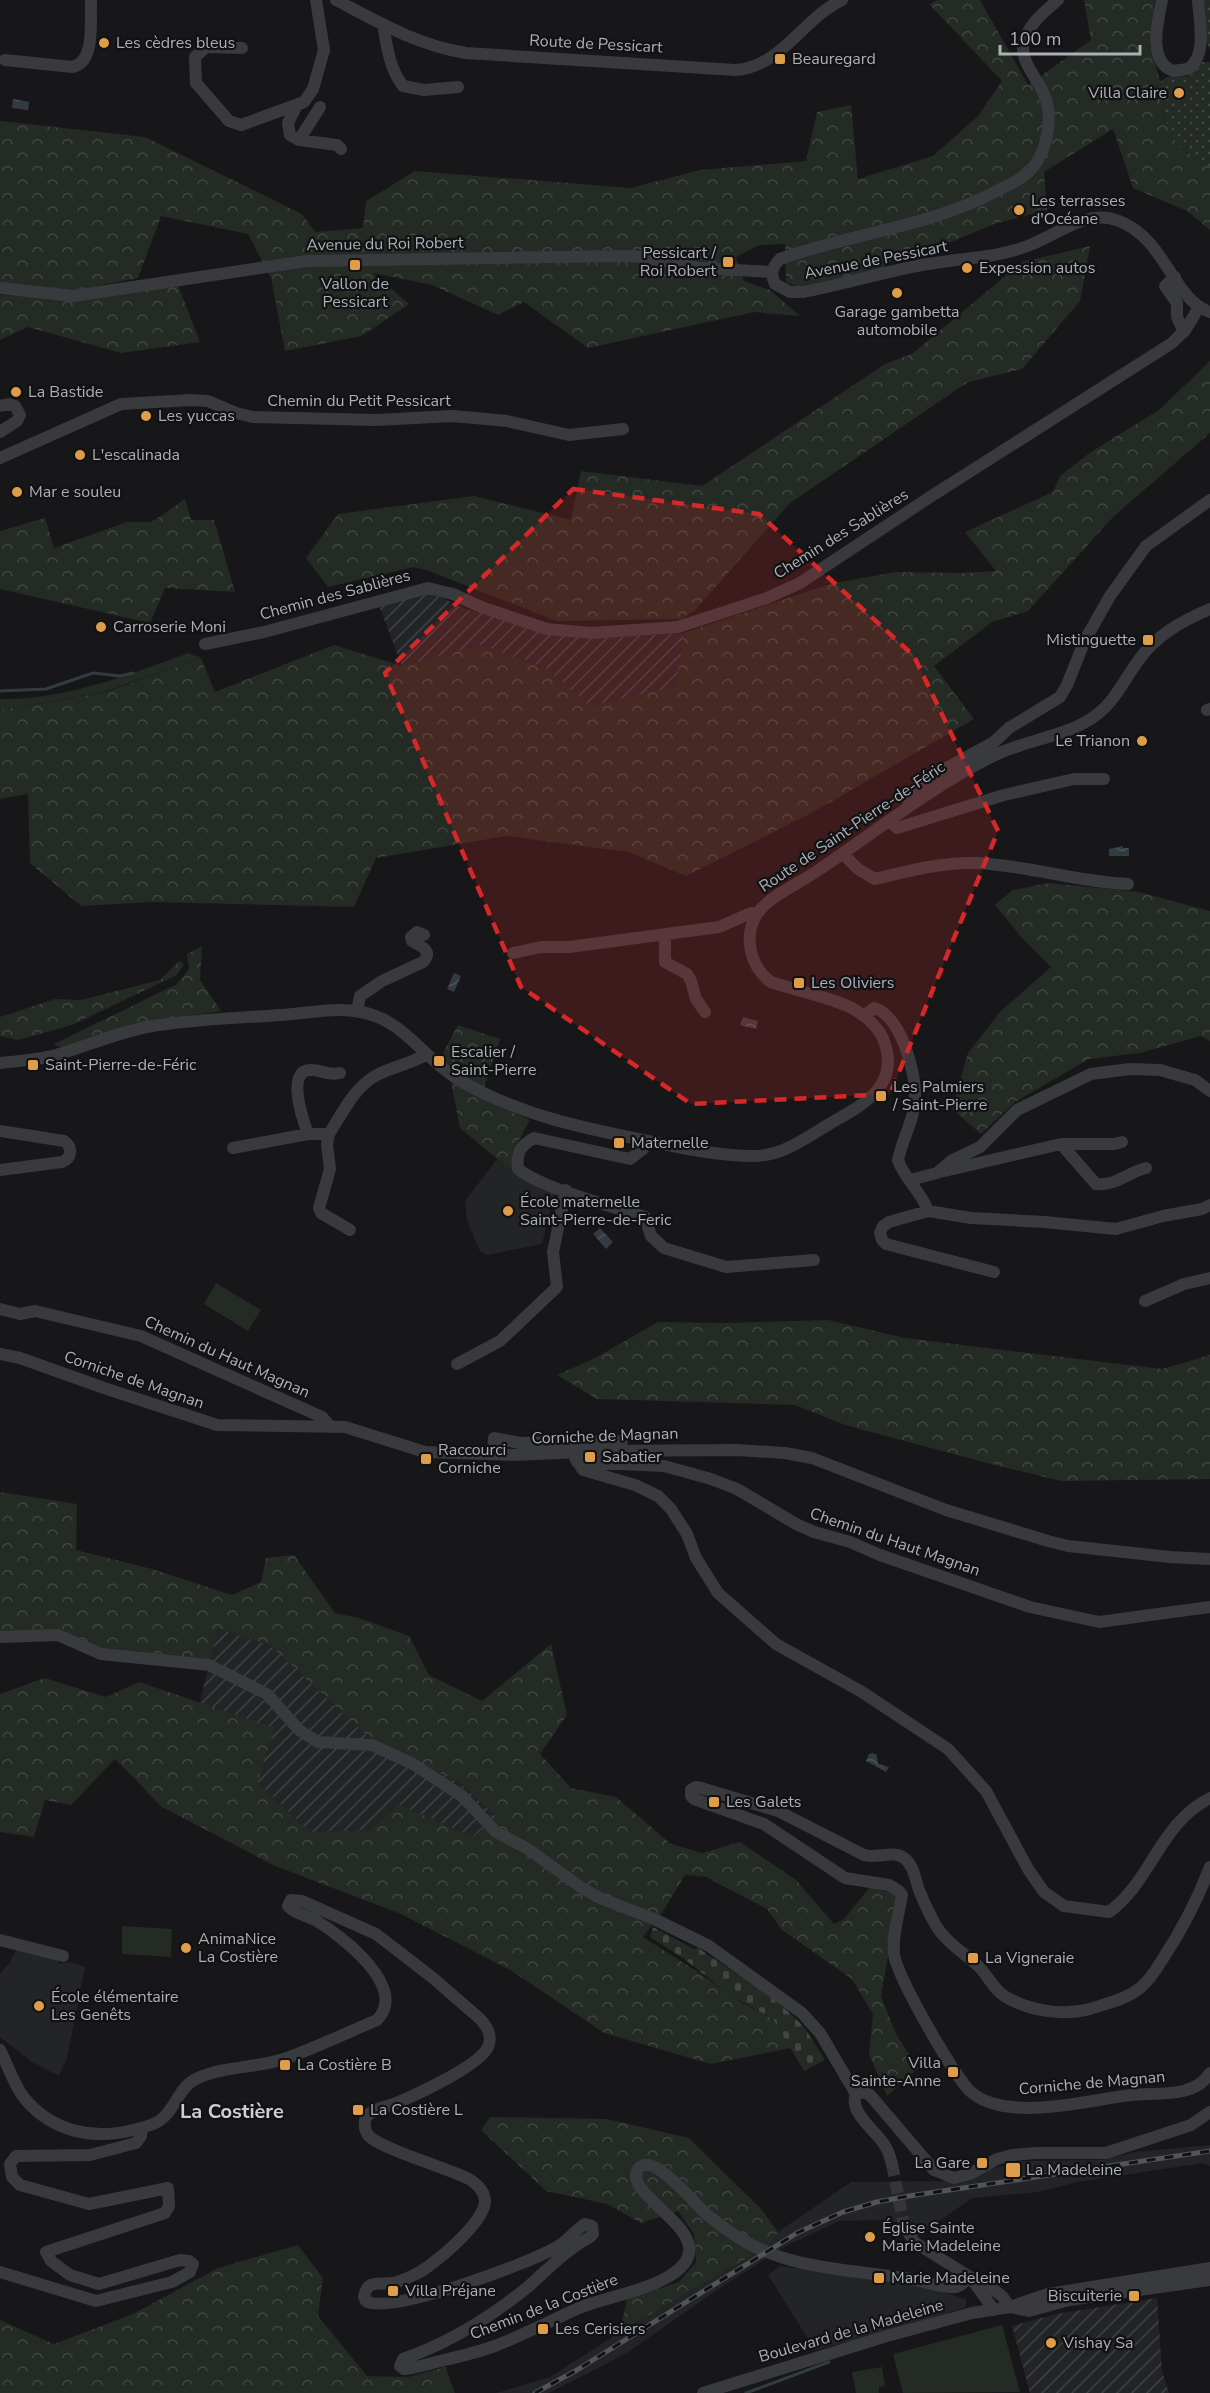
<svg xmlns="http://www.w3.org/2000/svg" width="1210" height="2393" viewBox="0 0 1210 2393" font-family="'Nunito Sans',sans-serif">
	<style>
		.built { fill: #232426 }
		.industrial { fill: url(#industrial-furrows) }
		.green { fill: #242a24 }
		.forest { fill: url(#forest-crowns) }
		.cemetery { fill: url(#cemetery-stones) }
		.garden { fill: url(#garden-dots) }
		.water { fill: url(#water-waves) }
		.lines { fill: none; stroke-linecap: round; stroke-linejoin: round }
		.stream { stroke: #323b41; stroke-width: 3 }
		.minor-tunnel { stroke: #353639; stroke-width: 12; stroke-dasharray: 12 6; stroke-linecap: butt }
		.minor { stroke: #393a3e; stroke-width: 12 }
		.rail-casing { stroke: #525458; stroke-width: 5 }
		.rail { stroke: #121214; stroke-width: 3; stroke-dasharray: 9; stroke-linecap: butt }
		.marked { fill: #d62828; fill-opacity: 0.2; stroke: #d62828; stroke-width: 4.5; stroke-dasharray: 12 8; stroke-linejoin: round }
		.poi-dot { fill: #df9d49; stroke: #121214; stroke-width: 2 }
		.labels { text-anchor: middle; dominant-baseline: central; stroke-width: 4.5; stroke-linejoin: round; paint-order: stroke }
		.poi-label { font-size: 16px; fill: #abb0b7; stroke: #121214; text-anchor: start }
		.street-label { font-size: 16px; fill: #abb0b7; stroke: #121214 }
		.quarter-label { font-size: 20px; font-weight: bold; fill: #cbced4; stroke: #121214 }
	</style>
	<defs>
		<pattern id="industrial-furrows" width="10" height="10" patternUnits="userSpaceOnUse" patternTransform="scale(1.5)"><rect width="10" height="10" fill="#232426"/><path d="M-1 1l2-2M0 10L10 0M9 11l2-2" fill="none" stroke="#404143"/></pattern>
		<pattern id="forest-crowns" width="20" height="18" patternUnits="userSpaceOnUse" patternTransform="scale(1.5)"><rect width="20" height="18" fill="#242a24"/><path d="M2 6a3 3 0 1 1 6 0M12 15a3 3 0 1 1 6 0" fill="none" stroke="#414642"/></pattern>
		<pattern id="cemetery-stones" width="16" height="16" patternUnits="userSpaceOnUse" patternTransform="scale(1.5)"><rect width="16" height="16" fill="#242a24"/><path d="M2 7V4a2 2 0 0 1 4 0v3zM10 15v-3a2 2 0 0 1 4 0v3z" fill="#414642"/></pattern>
		<pattern id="garden-dots" width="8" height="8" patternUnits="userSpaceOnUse" patternTransform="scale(1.5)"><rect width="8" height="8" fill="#242a24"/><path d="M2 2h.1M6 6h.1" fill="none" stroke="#414642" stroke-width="1.8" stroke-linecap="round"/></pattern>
		<pattern id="water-waves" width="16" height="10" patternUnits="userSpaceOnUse" patternTransform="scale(1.5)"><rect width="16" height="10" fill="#323b41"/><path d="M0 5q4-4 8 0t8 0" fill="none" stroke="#4d555a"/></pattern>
	</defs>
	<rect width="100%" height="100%" fill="#171719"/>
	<!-- built -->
	<path class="built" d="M497,1159l27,21 31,11 -13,53 -55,11 -7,-4 -13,-30 -2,-20z
		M18,1946l39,12 2,6 12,-2 14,5 -18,91 -8,18 -27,-14 -32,-25v-62l4,-7 5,-4z
		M1210,2145v21l-7,-3 -125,19 -40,10 -66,6 -55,39 -9,-12 -22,-5 -47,1 -57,27 -65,42 -90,63 -78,40h-53l54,-16 70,-45 150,-87 8,-13 73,-50 97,-1 73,-20 80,-1 34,-8z
		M780,2266l142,20 44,13v8l-73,24 -78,19 -47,-75z"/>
	<!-- industrial -->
	<path class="industrial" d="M432,593l36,17 115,29 101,-6 -7,53 -87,20 -47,-40 -62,-21 -79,21 -23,-60z
		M218,1629l52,16 99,93 91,45 37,34 -24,20 -73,-32 -30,25 -60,2 -53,-50 -57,-81z
		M1157,2298l5,73 7,22h-139l-18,-67 44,-12z"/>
	<!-- green -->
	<path class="green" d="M188,653l13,5 -97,34 -104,18v-11c65,1 128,-24 188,-46z
		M216,1283l45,27 -13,21 -44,-27z
		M122,1926l50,3 -1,28 -49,-3z
		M1002,2325l18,67 -117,1 -10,-39z
		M882,2367l3,19 -6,1v6h-23l-4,-21z"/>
	<!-- forest -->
	<path class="forest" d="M937,0h43l48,85 63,-45 -7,-40h71l-5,47 14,47 -2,18 16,34 32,20v64l-23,-19 -54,-23 -20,-59 -69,43 3,38 -53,14 -53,22 -46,11 -16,14 -81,16 -12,-5 -1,-38 -26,1 -23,12 8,24 26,9 30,26 -46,-4 -166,36 -64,-46 -26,13 -66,-30 -59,-12 36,31 -47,32 -77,15 -14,-73 -23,-44 -87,-18 -23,62 -66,13 -72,-7v-163l145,16 157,77 13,18 48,-4 3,-27 49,-30 216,17 69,-18 106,-9 11,-49 34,-7 7,74 75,-23 45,-40 24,-35 -73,-77z
		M1090,246l-10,55 -58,68 -54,13 -178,121 -95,107 -14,9 -124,2 -128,-50 -15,-4 -86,20 -22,-29 32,-44 136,-18 97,24 10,-49 121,15 183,-122 27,-10 110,-92z
		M178,285l22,57 -79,11 -93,-26 -28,13v-45l27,1z
		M1210,361v72l-96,83 -86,95 -36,11 -58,44 40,53 -159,92 -129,65 -57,-24 -123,-16 -130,22 -22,49 -202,-5 -71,4 -51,-43 -2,-69 -28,5v-89l106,-18 95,-34 14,34 119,-47 68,21 79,-21 62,21 48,40 85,-20 8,-53 149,-50 64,-11 67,1 32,-2 -31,-39 88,-40 7,-16 31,-24 68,-42z
		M185,499l6,21h23l21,72 -70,-4 -15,35 -150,-34v-58l45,-13 9,30 73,-26h25z
		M1048,883l91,9 71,19v130l-9,-5 -61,17 -51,6 -74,43 -34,32 -29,-25 16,-56 32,-41 51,-45 -29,-29 -27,-33 18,-15z
		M202,946l-2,34 21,31 -88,13 -71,24 -8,-4 123,-60 12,-15 -2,-15z
		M179,961l5,3 -7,11 -105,50 -54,15 -18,-4v-19l55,-18 26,1 79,-20z
		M458,1025l42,14 -19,58 49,23 -18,33v18l-52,-43 -11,-57 -11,-9z
		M828,1320l77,18 257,31 48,-14v124l-149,2 -74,-18 -142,-38 -50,-20 -198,-6 -40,-24 40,-18 61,-35 66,1z
		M0,1492l77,12 -1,46 76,19 80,26 29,-13 5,-24 28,-3 41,58 24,5 50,18 20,39 53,26 69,-57 16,71 -27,39 31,34 45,9 55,47 31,9 38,-11 56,38 38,44 10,-5 26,-32 29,8 -18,101 15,38 22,34 -31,28 -18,-42 4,-40 -21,-35 -70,-49 -15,-21 -61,-32 -21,-2 -22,36 -20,26 53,34 46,32 31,16 18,29 -80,16 -107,-31 -92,-62 -111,-57 -128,-49 -111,-58 -47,-48 -44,46 -26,-5 -11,37 -34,-5v-138l45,-16 61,19 33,-15 136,46 -18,54 53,50 60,-2 30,-25 73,32 23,-21 -36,-33 -91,-45 -99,-93 -52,-16 -9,36 -87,-8 -64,-22 -58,2z
		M490,2117l117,2 82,19 73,72 16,22 -8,13 -150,87 7,-33 52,-17 17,-20 -2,-28 -16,-23 -37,12 -34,-19 -61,-13 -65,-61z
		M298,2245l25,33 -5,38 49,60 41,1 37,-10 10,26h-455v-73l54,24 79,-30 85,-46z"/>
	<!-- cemetery -->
	<path class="cemetery" d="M653,1927l41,22 4,-1 69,46 23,19 14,14 21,33 -21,11 -31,-52 -43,-24 -47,-37 -33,-21z"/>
	<!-- garden -->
	<path class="garden" d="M1202,0h8v49l-4,-7z
		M1202,62h8v104l-32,-20 -16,-34 2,-18 -4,-12 7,-5 23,-1z"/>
	<!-- water -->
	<path class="water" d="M13,99l16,3 -1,8 -16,-2z
		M1123,846v2h6v8h-20v-7z
		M454,973l7,3 -7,16 -7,-3z
		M743,1017l15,4 -2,8 -16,-4z
		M600,1228l13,14 -7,7 -13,-15z
		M873,1753l4,2 1,9 11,3 -3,5 -20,-11 3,-7z"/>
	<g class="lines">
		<!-- stream -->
		<path class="stream" d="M0,691l46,-2 47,-16 27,3 13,-3
			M746,2393l83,-31"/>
		<!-- minor-tunnel -->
		<path class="minor-tunnel" d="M892,2164l12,61"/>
		<!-- minor -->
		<path class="minor" d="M336,0c42,22 83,46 130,53l269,17c47,-3 67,-51 107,-70
			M1058,0c-14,12 -32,26 -35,46 -1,17 13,31 20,46 12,24 4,66 -18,83 -9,7 -19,11 -28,16 -68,36 -145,42 -217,68 -8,8 -10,15 -5,25l15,8h13c42,-8 83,-21 125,-28 34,-6 70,-6 102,-19 29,-11 57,-37 89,-24 47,18 54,79 91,91
			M1162,0c-4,21 -15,61 11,71l15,-2c20,-14 11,-48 10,-69
			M383,24c4,22 6,44 20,62l21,4 34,-3
			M242,48l-36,-1 -11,10 1,26 33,38 12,4 63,-23 9,-13 11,-39 -8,-50
			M5,60l67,7c24,-4 18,-47 19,-67
			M297,105l-9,18 2,12 9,5 38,5 4,4
			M299,140l21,-33
			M1175,277l-10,9 12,17v14l7,15
			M0,288l73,8 234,-35 313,-5 25,1 54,11 73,4
			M0,406l9,-2 6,2 5,9 -3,6 -17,11
			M0,458l121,-54 70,-4 17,1 28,12 17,4 123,3 77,-4 54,5 62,14 54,-6
			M205,644l59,-12 164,-44 25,6 28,13 66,22 44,4 87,-6 89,-29 33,-15 130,-86 242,-154 14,-14 13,-22
			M1207,710l3,-1
			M908,806l2,-9 31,-26 53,-29 15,-14 51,-31 7,-12 18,-45 25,-44 36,-50 64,-46
			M889,820l8,8 107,-33 70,-16h30
			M843,854l15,15 17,10c33,-8 67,-17 101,-16 51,2 101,19 152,21
			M665,935v27l22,12 4,7 5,18 9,13
			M513,953l28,-6h28l150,-20 32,-14 6,1
			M357,1011l3,-15 22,-15 41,-19c11,-12 -3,-16 -11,-21l-1,-4 6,-5 7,3
			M864,1016l10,-8c27,8 42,64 41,89 0,22 -13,42 -17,63 6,19 24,32 30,51
			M0,1063c19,-2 38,-3 56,-8 31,-9 60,-22 91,-28 45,-8 91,-9 135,-12 25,-2 54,-8 79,-3 44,8 62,47 100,69 58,34 122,47 187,60 35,7 70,15 106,15 29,0 53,-19 77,-33 31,-18 68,-36 54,-79 -4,-15 -19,-28 -33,-36 -25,-12 -55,-17 -81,-26 -21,-15 -28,-46 -14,-68 12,-18 45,-32 63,-45 58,-39 112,-83 175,-114 29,-14 69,-19 94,-35 24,-14 33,-37 49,-59 18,-26 44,-40 72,-52
			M340,1073c-13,3 -17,-3 -28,-3 -28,-2 -8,53 -4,64h21c13,-20 25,-47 48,-59 15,-8 33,-11 48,-20
			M0,1131l64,10c9,6 8,17 -2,21l-62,8
			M329,1134l-2,10 3,25 -11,39 2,5 29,17
			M644,1140l-1,9 -13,10 -96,-21c-14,8 -18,15 -16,31 25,20 94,37 127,48l6,19 13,12 62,19 88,-7
			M1122,1142l-8,2h-53l35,40c21,2 32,-12 50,-16
			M233,1148l75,-14
			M940,1172l121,-28
			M910,1180l27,-7 14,-12 29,-14 37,-37 74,-36 39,-5 30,1 35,10 15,11
			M994,1272l-108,-28 -4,-4 -2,-7 3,-7 6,-4 39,-11 43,7 74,4 71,7 47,-13 39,-7 8,-4
			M1145,1301l39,-17 26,-6
			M0,1309l20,5 15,-3 106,25 181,81 8,9
			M0,1354l20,4 84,30 113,37 128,2 80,25 90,3 86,-4 136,-1 48,3 27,5 134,52 102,31 20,5 102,11 40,2
			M457,1364l43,-23 57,-54 -4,-35 13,-62
			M576,1452l-1,6 8,12 52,15 23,11 13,13 16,25 9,24 22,35 58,51 86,48 86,57 38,42 42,78 16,23 20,14 45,6c42,-30 51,-89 101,-114
			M493,1454l1,-16 26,5 102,-2
			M577,1462l87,4 47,13 26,10 59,35 18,8 36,10 30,13 150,52 69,15 111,-15
			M0,1637l58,-2 43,19 108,11 58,29 32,36 19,12 54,3 41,19 49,32 34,36 32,17 54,39 18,10 54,21 55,27 93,67 18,20 36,61
			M1210,1867c-13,34 -28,63 -48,93 -6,10 -13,21 -22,28 -15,12 -33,15 -50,21 -27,7 -60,2 -84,-12 -14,-8 -18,-23 -30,-33 -11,-10 -24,-18 -34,-30 -10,-12 -17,-30 -23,-44 -4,-11 -5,-25 -15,-32 -11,-8 -27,1 -40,-3l-86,-44 -77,-23 -5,-1 -5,3v6l3,3 70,25 81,54 44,7 10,6 3,4c-3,19 -10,40 -8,59 3,23 60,122 77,138 7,6 16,10 24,12 39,11 96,-4 136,-9 26,-3 63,4 79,-22
			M0,1940l63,16
			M0,2050c9,17 13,34 25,49 28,33 68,41 108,31 9,-2 18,-4 26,-9 17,-11 19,-35 39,-43 27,-12 58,-10 86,-19 31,-11 62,-26 93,-39 32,-32 -34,-83 -60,-99 -9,-5 -22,-7 -29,-15l3,-6 11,1 74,33 57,44 46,40c8,8 14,17 9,29 -9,19 -72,48 -92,56 -10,4 -23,5 -30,14 -2,6 -2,12 2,18 12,14 80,33 101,44 8,5 15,11 16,21 2,21 -53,67 -71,75 -7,3 -14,7 -22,8 -13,2 -25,-4 -28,14l2,4c22,15 164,-38 191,-54 11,-6 17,-16 28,-23l7,2 1,8 -3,3c-24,13 -41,31 -61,49 -38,31 -80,57 -126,73l-3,7 4,3c12,-1 24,-5 36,-8 17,-4 35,-8 52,-14 30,-11 58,-26 87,-39 27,-11 59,-15 85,-29 76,-40 -45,-81 -26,-110 2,-2 4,-4 7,-4 15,-3 49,37 59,47 9,8 19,15 29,22 52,36 118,35 178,45 13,2 32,10 45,8 5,-1 10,-6 14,-10
			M856,2094l7,-2 7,3 64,75 20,8 16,-4 27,-15 15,-4 23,-2h71l85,-28 19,-13
			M856,2094c-8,19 21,37 29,52 4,5 5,12 7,18
			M904,2225l10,17 56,35 19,9 13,10 8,11
			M0,2272l96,29 76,-19 18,-10 3,-8 -4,-3 -9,-1 -81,24 -29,-9 -19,-14 -5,-9 119,-39 4,-7 -1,-18 -79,16 -69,-19 -8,-8 -2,-13 6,-8 74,-1 46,-12 5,-7 1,-8
			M971,2278l23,32
			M1010,2307l19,4 40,-11 141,-20
			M703,2393l184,-57 85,-23 38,-6 38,-13 162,-26"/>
		<!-- rail casing -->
		<g class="rail-casing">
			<path id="rail" d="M535,2393l42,-23 220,-137 46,-21 34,-10 32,-6 301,-45"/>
		</g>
		<!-- rail -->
		<use href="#rail" class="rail"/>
	</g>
	<!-- marked area -->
	<path class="marked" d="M573,489l186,25 155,142 84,175 -108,263 -199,10 -170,-117 -136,-314z"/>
	<!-- markers -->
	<g class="poi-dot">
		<circle cx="104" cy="43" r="6"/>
		<rect x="774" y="53" width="12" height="12" rx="3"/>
		<circle cx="1179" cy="93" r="6"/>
		<circle cx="1019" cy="210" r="6"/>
		<rect x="722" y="256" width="12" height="12" rx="3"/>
		<rect x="349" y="259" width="12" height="12" rx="3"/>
		<circle cx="967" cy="268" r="6"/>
		<circle cx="897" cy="293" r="6"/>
		<circle cx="16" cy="392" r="6"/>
		<circle cx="146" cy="416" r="6"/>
		<circle cx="80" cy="455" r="6"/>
		<circle cx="17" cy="492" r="6"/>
		<circle cx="101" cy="627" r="6"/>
		<rect x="1142" y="634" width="12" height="12" rx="3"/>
		<circle cx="1142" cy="741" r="6"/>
		<rect x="793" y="977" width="12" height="12" rx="3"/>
		<rect x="433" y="1055" width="12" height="12" rx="3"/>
		<rect x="27" y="1059" width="12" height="12" rx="3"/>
		<rect x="875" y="1090" width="12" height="12" rx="3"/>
		<rect x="613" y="1137" width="12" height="12" rx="3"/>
		<circle cx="508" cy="1211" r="6"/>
		<rect x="584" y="1451" width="12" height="12" rx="3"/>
		<rect x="420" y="1453" width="12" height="12" rx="3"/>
		<rect x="708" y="1796" width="12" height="12" rx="3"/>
		<circle cx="186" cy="1948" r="6"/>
		<rect x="967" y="1952" width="12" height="12" rx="3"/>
		<circle cx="39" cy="2006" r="6"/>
		<rect x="279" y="2059" width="12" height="12" rx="3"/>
		<rect x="947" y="2066" width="12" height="12" rx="3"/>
		<rect x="352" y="2104" width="12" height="12" rx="3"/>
		<rect x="976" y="2157" width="12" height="12" rx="3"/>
		<rect x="1005" y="2162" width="16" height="16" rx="3"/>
		<circle cx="870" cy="2237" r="6"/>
		<rect x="873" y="2272" width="12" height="12" rx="3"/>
		<rect x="387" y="2285" width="12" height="12" rx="3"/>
		<rect x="1128" y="2290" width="12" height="12" rx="3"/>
		<rect x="537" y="2323" width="12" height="12" rx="3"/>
		<circle cx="1051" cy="2343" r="6"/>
	</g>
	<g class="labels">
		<!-- poi labels -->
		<g class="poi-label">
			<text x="116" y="43">Les cèdres bleus</text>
			<text x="792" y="59">Beauregard</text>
			<text x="1167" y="93" text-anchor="end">Villa Claire</text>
			<text x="1031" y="201">Les terrasses<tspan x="1031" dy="18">d'Océane</tspan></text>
			<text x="716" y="253" text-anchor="end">Pessicart /<tspan x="716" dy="18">Roi Robert</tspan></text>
			<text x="979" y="268">Expession autos</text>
			<text x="355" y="284" text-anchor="middle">Vallon de<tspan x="355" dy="18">Pessicart</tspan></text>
			<text x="897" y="312" text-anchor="middle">Garage gambetta<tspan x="897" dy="18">automobile</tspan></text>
			<text x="28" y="392">La Bastide</text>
			<text x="158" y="416">Les yuccas</text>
			<text x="92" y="455">L'escalinada</text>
			<text x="29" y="492">Mar e souleu</text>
			<text x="113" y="627">Carroserie Moni</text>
			<text x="1136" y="640" text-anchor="end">Mistinguette</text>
			<text x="1130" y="741" text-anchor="end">Le Trianon</text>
			<text x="811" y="983">Les Oliviers</text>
			<text x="451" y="1052">Escalier /<tspan x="451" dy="18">Saint-Pierre</tspan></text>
			<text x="45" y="1065">Saint-Pierre-de-Féric</text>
			<text x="893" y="1087">Les Palmiers<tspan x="893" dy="18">/ Saint-Pierre</tspan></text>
			<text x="631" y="1143">Maternelle</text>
			<text x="520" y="1202">École maternelle<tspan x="520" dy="18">Saint-Pierre-de-Feric</tspan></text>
			<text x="438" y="1450">Raccourci<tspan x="438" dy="18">Corniche</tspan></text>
			<text x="602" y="1457">Sabatier</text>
			<text x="726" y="1802">Les Galets</text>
			<text x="198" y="1939">AnimaNice<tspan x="198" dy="18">La Costière</tspan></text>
			<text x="985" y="1958">La Vigneraie</text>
			<text x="51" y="1997">École élémentaire<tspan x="51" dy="18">Les Genêts</tspan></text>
			<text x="941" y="2063" text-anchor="end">Villa<tspan x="941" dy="18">Sainte-Anne</tspan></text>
			<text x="297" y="2065">La Costière B</text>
			<text x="370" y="2110">La Costière L</text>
			<text x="970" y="2163" text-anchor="end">La Gare</text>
			<text x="1026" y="2170">La Madeleine</text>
			<text x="882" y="2228">Église Sainte<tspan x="882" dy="18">Marie Madeleine</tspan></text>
			<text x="891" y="2278">Marie Madeleine</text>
			<text x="405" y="2291">Villa Préjane</text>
			<text x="1122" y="2296" text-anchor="end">Biscuiterie</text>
			<text x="555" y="2329">Les Cerisiers</text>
			<text x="1063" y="2343">Vishay Sa</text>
		</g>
		<!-- street labels -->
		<g class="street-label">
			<text transform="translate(596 44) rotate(3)">Route de Pessicart</text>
			<text transform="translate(385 244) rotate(-1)">Avenue du Roi Robert</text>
			<text transform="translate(876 260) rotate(-11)">Avenue de Pessicart</text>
			<text x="359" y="401">Chemin du Petit Pessicart</text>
			<text transform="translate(841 534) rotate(-32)">Chemin des Sablières</text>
			<text transform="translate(335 595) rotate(-15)">Chemin des Sablières</text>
			<text transform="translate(852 827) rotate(-34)">Route de Saint-Pierre-de-Féric</text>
			<text transform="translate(227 1357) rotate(24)">Chemin du Haut Magnan</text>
			<text transform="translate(134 1380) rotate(19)">Corniche de Magnan</text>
			<text transform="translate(605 1436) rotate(-2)">Corniche de Magnan</text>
			<text transform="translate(895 1542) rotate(19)">Chemin du Haut Magnan</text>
			<text transform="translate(1092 2083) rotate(-5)">Corniche de Magnan</text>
			<text transform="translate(544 2307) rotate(-21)">Chemin de la Costière</text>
			<text transform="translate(851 2331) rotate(-16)">Boulevard de la Madeleine</text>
		</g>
		<!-- quarter labels -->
		<g class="quarter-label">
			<text x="232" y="2111">La Costière</text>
		</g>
	</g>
	<!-- scale -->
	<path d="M1000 45v9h140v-9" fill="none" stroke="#abb0b7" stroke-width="3"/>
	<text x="1009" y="45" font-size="18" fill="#abb0b7" stroke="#121214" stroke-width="4.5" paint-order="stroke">100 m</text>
</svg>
